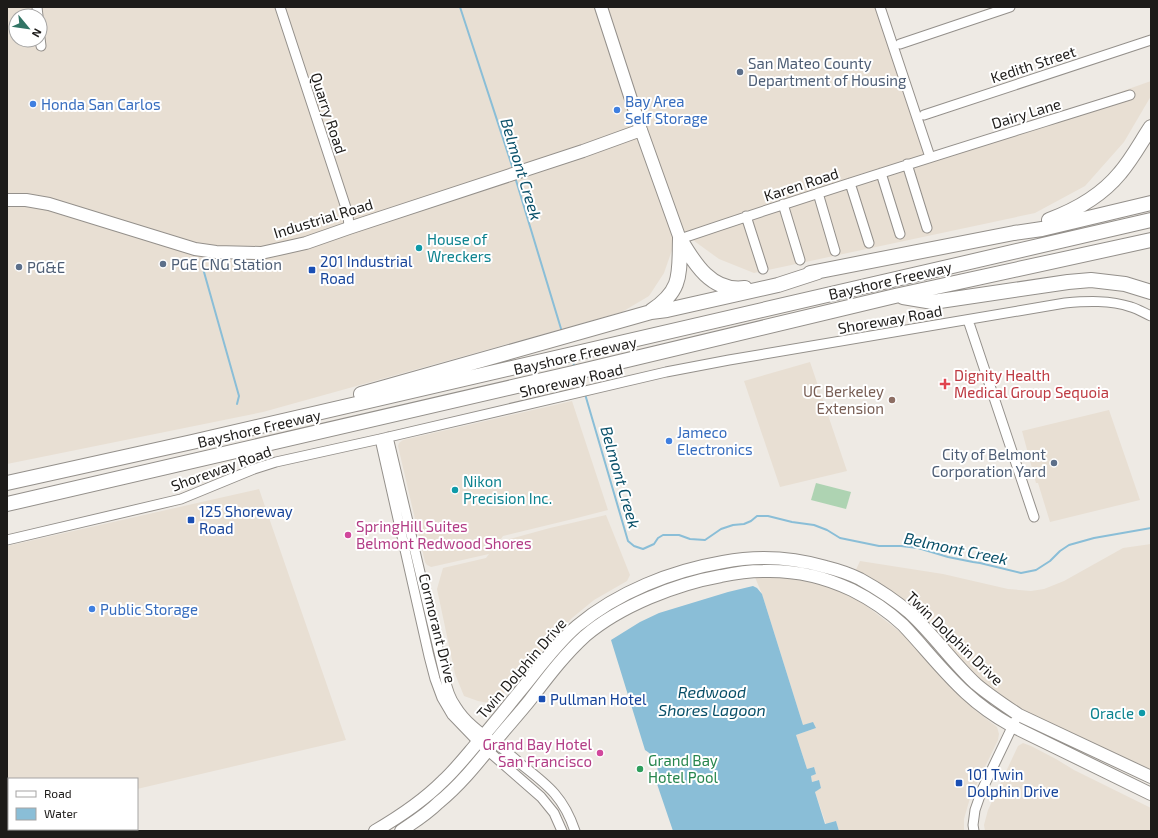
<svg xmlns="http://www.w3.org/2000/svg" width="1158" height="838" viewBox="0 0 1158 838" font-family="'Exo 2',sans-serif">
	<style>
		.built { fill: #e8dfd3; fill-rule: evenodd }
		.green { fill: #aed3b2 }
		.water { fill: #8abed7 }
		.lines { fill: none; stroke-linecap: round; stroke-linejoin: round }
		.stream { stroke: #8abed7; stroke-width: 2 }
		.minor-casing { stroke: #94908b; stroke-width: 11 }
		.major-casing { stroke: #94908b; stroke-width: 14 }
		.highway-casing { stroke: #94908b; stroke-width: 16 }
		.minor { stroke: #fff; stroke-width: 9 }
		.major { stroke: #fff; stroke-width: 12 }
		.highway { stroke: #fff; stroke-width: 14 }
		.service-dot { fill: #5c6f8a; stroke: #fff; stroke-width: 1.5 }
		.shop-dot { fill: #3f7fe0; stroke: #fff; stroke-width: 1.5 }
		.culture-dot { fill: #0f9aa8; stroke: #fff; stroke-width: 1.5 }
		.transit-dot { fill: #1a4fb4; stroke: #fff; stroke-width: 1.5 }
		.health-dot { fill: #e0444e; stroke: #fff; stroke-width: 1.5 }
		.education-dot { fill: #8d6e63; stroke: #fff; stroke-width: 1.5 }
		.hotel-dot { fill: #d1479c; stroke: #fff; stroke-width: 1.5 }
		.leisure-dot { fill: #2e9e5b; stroke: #fff; stroke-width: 1.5 }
		.labels { text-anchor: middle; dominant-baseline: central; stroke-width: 4; stroke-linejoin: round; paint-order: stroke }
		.service-label { font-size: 15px; fill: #4e5e75; stroke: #fff; text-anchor: start }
		.street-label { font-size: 15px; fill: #1d1b19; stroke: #fff }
		.shop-label { font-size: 15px; fill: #366cbe; stroke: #fff; text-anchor: start }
		.culture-label { font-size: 15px; fill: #0d838f; stroke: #fff; text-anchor: start }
		.transit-label { font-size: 15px; fill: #164399; stroke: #fff; text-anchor: start }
		.health-label { font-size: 15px; fill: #be3a42; stroke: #fff; text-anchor: start }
		.education-label { font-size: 15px; fill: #785e54; stroke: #fff; text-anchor: end }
		.hotel-label { font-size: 15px; fill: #b23c85; stroke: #fff; text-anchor: start }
		.leisure-label { font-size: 15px; fill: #27864d; stroke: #fff; text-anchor: start }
		.water-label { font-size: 16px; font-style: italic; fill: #084f68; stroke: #fff }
	</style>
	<rect width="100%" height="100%" fill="#eeeae4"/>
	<!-- built -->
	<path class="built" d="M7,7h873l54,151 217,-77v15l-27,46 -39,44 -50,27 -281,60 -35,-14 -40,-29 -15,43 -15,23 -27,16 -359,100 -256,52zM16,16h24v24h-24z
		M810,362l37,109 -67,16 -36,-106z
		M572,401l36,109 -31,8 -74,18 -9,13 9,-8 47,-13 56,-13 24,60 -3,6 -33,19 -22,18 -22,23 -26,32 -23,23 -13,7 -10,-2 -14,-5 -9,-22 -18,-85 6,-21 43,-10 3,-4 -58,13 -4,-2 -2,-3 -27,-116 1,-3 4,-3z
		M1109,410l31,90 -90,22 -12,-39h-2l-14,-52z
		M259,489l87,251 -209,49v-10h-128v39l-2,1v-273z
		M1151,544v228l-20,-7 -125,-63 -151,-130 5,-11 83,13 65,15 23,2 13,-2 20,-8 59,-33z
		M754,575l45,2 52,17 44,34 22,18 31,33 28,32 21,16 2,7 -1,6 -28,58 -6,21v12h-125l-3,-10 -10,3 -11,-32 6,-5 -3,-7 -6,2 -1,-6 5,-2 -3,-7 -6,2 -11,-34 20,-7 -13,-3 -41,-131z
		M1023,743l8,3 25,13 18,11 77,38v23h-166l-1,-6 4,-15 30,-64z"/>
	<!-- green -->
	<path class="green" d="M816,483l35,9 -5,17 -35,-9z"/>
	<!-- water -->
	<path class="water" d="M753,586l4,2 5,6 41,131 10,-3 3,6 -20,7 11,34 7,-2 2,7 -5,2 1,6 7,-2 2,8 -6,4 10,32 11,-3 3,10h-166l-17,-50c4,-12 1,-24 -11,-31l-34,-110 29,-18 19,-9 69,-21z"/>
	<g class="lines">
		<!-- stream -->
		<path class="stream" d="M460,7l53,162
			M515,177l47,155
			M202,265l37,131 -2,8
			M572,359l3,9
			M579,378l4,10
			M585,394l43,147 6,5 9,3 11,-5 4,-6 5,-3h16l11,4 15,1 16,-11 12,-4 11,-1 7,-3 6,-5h11l24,6 22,3 13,5 13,8 39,8h22l17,2 30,9 25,5 7,1 41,10 15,-3 14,-9 10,-10 9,-6 25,-7 57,-10"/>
		<!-- minor casing -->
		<g class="minor-casing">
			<path id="minor" d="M37,7l1,9
				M280,7l68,207 1,14
				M880,7l50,150
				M40,38l1,8
				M900,44l110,-37
				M924,115l227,-75
				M907,164l20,64
				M881,173l19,61
				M850,183l19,60
				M818,193l17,58
				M783,204l17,56
				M746,216l17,53
				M680,239c149,-51 300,-97 450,-144
				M968,320l66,197
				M388,437l57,241c2,10 5,20 11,28 9,15 24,26 38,36 9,7 19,15 28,23 27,21 42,33 53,66
				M380,439l49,217 6,23 7,19 10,17 26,27 63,55 13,16 8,18
				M7,540l174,-41 73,-30 22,-7 104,-23 286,-67 63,-12 336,-57c22,-2 45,-3 66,4 7,2 13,6 20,9
				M974,831l-1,-6 2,-15 7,-20 33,-69"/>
		</g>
		<!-- major casing -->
		<g class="major-casing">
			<path id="major" d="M601,7l40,123 39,109
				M7,200h19l23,4 146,45 21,3 45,1 45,-10 43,-15 234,-77 58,-21
				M375,831c24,-14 48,-30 68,-50 13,-12 23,-25 35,-39 15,-17 29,-35 43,-52 18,-22 35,-46 56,-64 41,-34 94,-55 146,-64 36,-7 68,-5 103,5 12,3 24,7 34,12 18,10 35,21 50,34 24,22 42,49 66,71 13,11 28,21 43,31l132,62
				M401,831c13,-9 26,-17 37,-28 21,-17 38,-38 55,-59 12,-15 25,-29 37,-44 17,-22 34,-45 55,-64 35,-30 91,-52 136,-60 14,-3 28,-5 42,-5 30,-1 62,6 89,19 18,9 36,21 51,35 21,22 40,47 63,68 14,13 30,24 46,33l139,68"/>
		</g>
		<!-- highway casing -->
		<g class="highway-casing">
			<path id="highway" d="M1049,220c27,-10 53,-25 71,-47 12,-14 21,-31 31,-46
				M680,239c14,24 32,54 65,49
				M810,273l204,-40 28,-4 109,-26
				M903,297l30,5 135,-20 23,-2 34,4 26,8
				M651,311c32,-21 28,-37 29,-72
				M361,394l290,-82 16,-2 111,-25 40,-13
				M7,483l185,-41 959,-222
				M7,504l566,-131 322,-77 256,-56"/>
		</g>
		<!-- minor -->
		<use href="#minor" class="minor"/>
		<!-- major -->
		<use href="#major" class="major"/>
		<!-- highway -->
		<use href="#highway" class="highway"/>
	</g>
	<!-- markers -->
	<g class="service-dot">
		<circle cx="740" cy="72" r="4"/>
		<circle cx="163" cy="264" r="4"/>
		<circle cx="19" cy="267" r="4"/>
		<circle cx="1054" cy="463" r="4"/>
	</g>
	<g class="shop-dot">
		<circle cx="33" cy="104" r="4"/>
		<circle cx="617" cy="110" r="4"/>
		<circle cx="669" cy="441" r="4"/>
		<circle cx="92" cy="609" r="4"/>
	</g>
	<g class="culture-dot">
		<circle cx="419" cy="248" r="4"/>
		<circle cx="455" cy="490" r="4"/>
		<circle cx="1142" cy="713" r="4"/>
	</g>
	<g class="transit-dot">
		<rect x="308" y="266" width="8" height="8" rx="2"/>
		<rect x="187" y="516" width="8" height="8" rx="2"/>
		<rect x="538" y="695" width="8" height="8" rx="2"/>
		<rect x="955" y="779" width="8" height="8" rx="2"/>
	</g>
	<path class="health-dot" d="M943 378h4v4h4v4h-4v4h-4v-4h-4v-4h4z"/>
	<circle class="education-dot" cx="892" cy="400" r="4"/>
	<g class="hotel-dot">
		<circle cx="348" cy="535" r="4"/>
		<circle cx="600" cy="753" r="4"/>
	</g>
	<circle class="leisure-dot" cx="640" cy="769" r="4"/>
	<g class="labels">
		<!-- service labels -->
		<g class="service-label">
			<text x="748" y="63">San Mateo County<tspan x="748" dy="17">Department of Housing</tspan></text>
			<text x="171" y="264">PGE CNG Station</text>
			<text x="27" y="267">PG&amp;E</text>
			<text x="1046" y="454" text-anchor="end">City of Belmont<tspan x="1046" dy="17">Corporation Yard</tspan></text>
		</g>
		<!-- street labels -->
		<g class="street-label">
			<text transform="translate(1033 64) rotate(-18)">Kedith Street</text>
			<text transform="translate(329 113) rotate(72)">Quarry Road</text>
			<text transform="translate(1026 113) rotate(-17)">Dairy Lane</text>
			<text transform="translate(801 184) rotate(-18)">Karen Road</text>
			<text transform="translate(323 218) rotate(-17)">Industrial Road</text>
			<text transform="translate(890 280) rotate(-13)">Bayshore Freeway</text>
			<text transform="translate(890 319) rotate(-10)">Shoreway Road</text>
			<text transform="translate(575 355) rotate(-13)">Bayshore Freeway</text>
			<text transform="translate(571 380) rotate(-13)">Shoreway Road</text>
			<text transform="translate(259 428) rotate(-13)">Bayshore Freeway</text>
			<text transform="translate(221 468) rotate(-20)">Shoreway Road</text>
			<text transform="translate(438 628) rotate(76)">Cormorant Drive</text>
			<text transform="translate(955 638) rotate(44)">Twin Dolphin Drive</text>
			<text transform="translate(521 668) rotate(-49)">Twin Dolphin Drive</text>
		</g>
		<!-- shop labels -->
		<g class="shop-label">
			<text x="625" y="101">Bay Area<tspan x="625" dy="17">Self Storage</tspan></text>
			<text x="41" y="104">Honda San Carlos</text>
			<text x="677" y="432">Jameco<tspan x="677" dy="17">Electronics</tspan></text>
			<text x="100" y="609">Public Storage</text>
		</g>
		<!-- culture labels -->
		<g class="culture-label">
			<text x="427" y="239">House of<tspan x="427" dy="17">Wreckers</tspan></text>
			<text x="463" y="481">Nikon<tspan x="463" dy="17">Precision Inc.</tspan></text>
			<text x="1134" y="713" text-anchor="end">Oracle</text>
		</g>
		<!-- transit labels -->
		<g class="transit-label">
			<text x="320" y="261">201 Industrial<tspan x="320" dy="17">Road</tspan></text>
			<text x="199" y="511">125 Shoreway<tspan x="199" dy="17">Road</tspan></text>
			<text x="550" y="699">Pullman Hotel</text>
			<text x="967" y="774">101 Twin<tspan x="967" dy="17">Dolphin Drive</tspan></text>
		</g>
		<!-- health labels -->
		<g class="health-label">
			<text x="954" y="375">Dignity Health<tspan x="954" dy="17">Medical Group Sequoia</tspan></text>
		</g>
		<!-- education labels -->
		<g class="education-label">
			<text x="884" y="391">UC Berkeley<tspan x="884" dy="17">Extension</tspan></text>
		</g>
		<!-- hotel labels -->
		<g class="hotel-label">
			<text x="356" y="526">SpringHill Suites<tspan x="356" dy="17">Belmont Redwood Shores</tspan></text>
			<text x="592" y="744" text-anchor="end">Grand Bay Hotel<tspan x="592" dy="17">San Francisco</tspan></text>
		</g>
		<!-- leisure labels -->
		<g class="leisure-label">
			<text x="648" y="760">Grand Bay<tspan x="648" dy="17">Hotel Pool</tspan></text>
		</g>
		<!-- water labels -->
		<g class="water-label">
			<text transform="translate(522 169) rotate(73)">Belmont Creek</text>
			<text transform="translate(621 477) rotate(74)">Belmont Creek</text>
			<text transform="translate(956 548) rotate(12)">Belmont Creek</text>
			<text x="712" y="691">Redwood<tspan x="712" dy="18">Shores Lagoon</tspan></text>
		</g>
	</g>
	<!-- border -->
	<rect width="1158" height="838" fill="none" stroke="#1d1b19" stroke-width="16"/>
	<!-- legend -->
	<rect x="8" y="778" width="130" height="52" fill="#ffffff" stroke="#a5a4a3"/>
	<rect x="16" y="791" width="20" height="6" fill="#ffffff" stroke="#a5a4a3"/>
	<text x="44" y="798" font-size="12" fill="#1d1b19">Road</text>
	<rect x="16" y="808" width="20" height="12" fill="#8abed7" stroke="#a5a4a3"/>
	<text x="44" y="818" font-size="12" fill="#1d1b19">Water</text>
	<!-- north arrow -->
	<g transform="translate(28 28) rotate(119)"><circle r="19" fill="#ffffff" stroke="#a5a4a3"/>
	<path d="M0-3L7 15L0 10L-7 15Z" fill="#317465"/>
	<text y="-6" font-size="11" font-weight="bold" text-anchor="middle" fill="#1d1b19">N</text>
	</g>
</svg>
